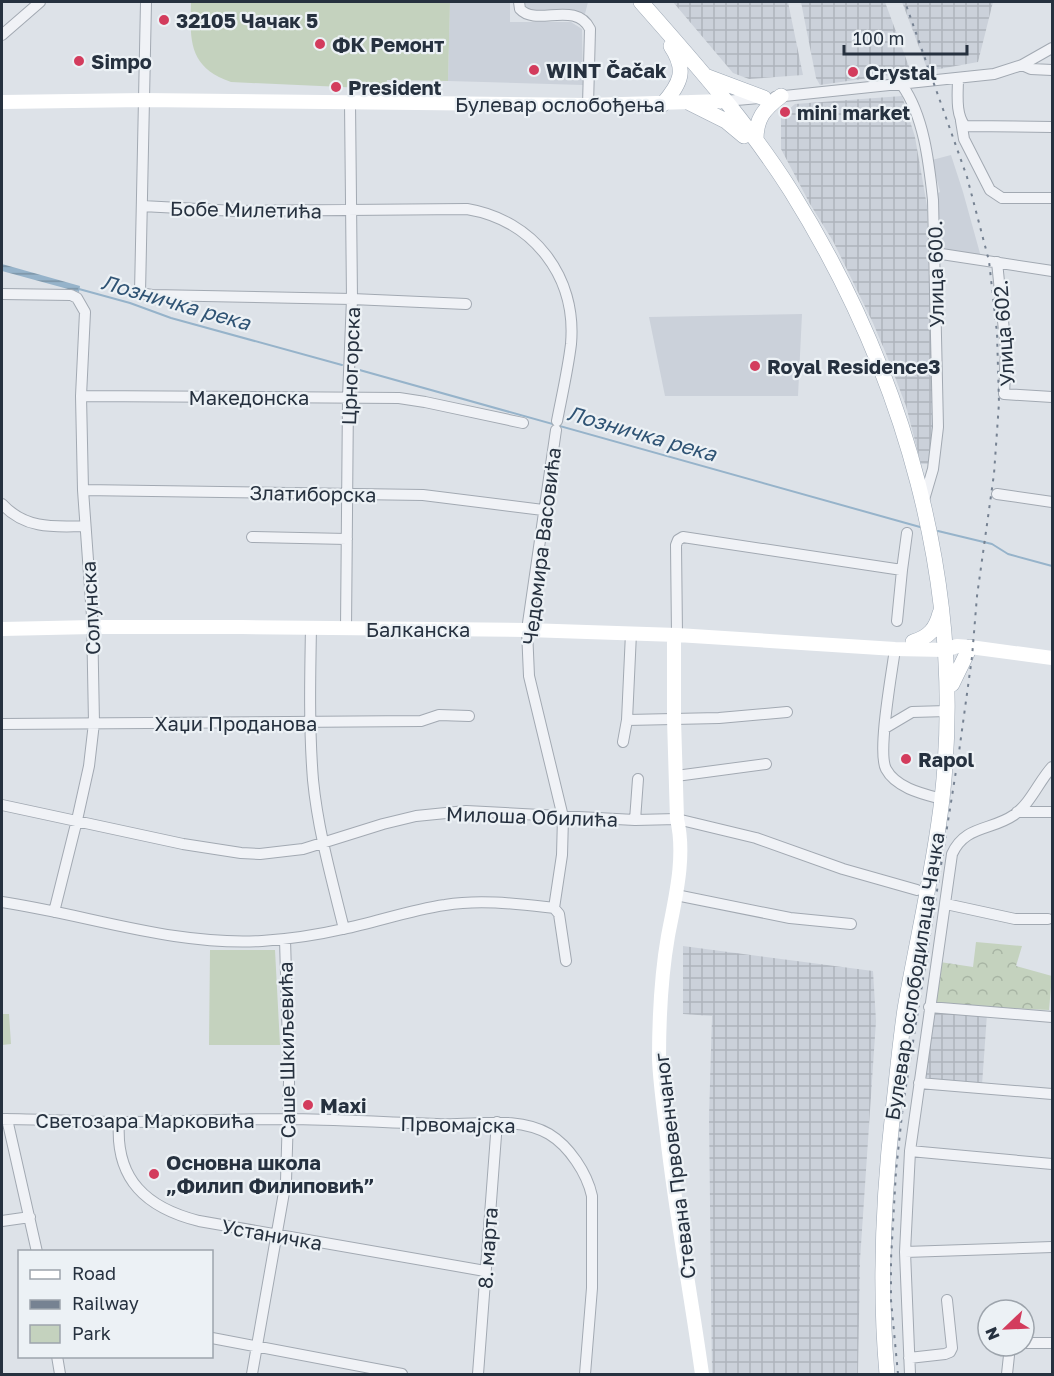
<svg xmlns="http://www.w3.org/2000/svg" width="1054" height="1376" viewBox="0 0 1054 1376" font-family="'Golos Text',sans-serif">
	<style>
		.built { fill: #cbd1da }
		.industrial { fill: url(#industrial-grid) }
		.green { fill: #c4d2be }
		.forest { fill: url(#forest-crowns) }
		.water { fill: url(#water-rules) }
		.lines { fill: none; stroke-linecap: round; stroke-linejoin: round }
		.stream { stroke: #96b3ca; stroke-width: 2 }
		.street-casing { stroke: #a2a9b2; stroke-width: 12 }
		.primary-casing { stroke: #9ca7b4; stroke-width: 16 }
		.street { stroke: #f0f2f6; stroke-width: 10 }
		.secondary { stroke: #fff; stroke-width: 14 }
		.primary { stroke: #fff; stroke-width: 15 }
		.rail { stroke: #768292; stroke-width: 2; stroke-dasharray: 3 6; stroke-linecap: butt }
		.poi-dot { fill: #d33c5d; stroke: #ecf1f5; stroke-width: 2 }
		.labels { text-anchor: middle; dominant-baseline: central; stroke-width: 4.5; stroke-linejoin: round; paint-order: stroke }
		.poi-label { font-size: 20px; font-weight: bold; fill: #26313f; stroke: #ecf1f5; text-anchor: start }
		.street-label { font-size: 20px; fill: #26313f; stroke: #ecf1f5 }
		.water-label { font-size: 21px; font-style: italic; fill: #2f5374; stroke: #ecf1f5 }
	</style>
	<defs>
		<pattern id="industrial-grid" width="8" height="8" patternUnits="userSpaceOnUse" patternTransform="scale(1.5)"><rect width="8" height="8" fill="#cbd1da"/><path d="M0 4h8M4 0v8" fill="none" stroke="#aeb4bc"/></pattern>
		<pattern id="forest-crowns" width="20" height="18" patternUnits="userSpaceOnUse" patternTransform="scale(1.5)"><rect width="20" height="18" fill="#c4d2be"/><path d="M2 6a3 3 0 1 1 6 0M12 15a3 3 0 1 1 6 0" fill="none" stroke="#a8b5a4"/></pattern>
		<pattern id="water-rules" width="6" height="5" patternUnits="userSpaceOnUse" patternTransform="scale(1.5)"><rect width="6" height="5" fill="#96b3ca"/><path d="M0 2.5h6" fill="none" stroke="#7a92a5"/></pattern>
	</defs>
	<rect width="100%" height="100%" fill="#dde2e8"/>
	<!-- built -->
	<path class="built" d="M450,2h60v20h61l11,7 1,56 -135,-4z
		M523,2h65l-3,12 -56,-3z
		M951,155l12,37 18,65 -38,-6 -7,-57 4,-2 -8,-32z
		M802,314l-4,82h-133l-16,-79z"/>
	<!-- industrial -->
	<path class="industrial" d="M673,2h115l15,73 -54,4 -16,-6z
		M801,2h84l26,70 -91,13 -4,-7z
		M902,2h91l-15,60 -50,9z
		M902,96l13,41 12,69 6,216 -5,42h-7l-15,-58 -19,-50 -14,-33 -40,-82 -23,-37 -29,-55v-33l14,-12z
		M683,946l190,25 3,50 -16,239 -2,114h-146l-3,-257 3,-101 -29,-2z
		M932,1011l55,3 -5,71 -53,-4 -5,-4z"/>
	<!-- green -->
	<path class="green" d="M191,2h259l-2,79 -61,-1 -1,9 -155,-7c-43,-15 -41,-42 -40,-80z
		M210,950h65l5,95h-71z
		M2,1014h7l2,30 -9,1z"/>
	<!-- forest -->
	<path class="forest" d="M976,942l46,4 -6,20 36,10 -3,34 -114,-5 5,-43 33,5z"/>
	<!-- water -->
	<path class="water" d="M2,264l78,22 -1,6 -77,-21z"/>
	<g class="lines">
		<!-- stream -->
		<path class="stream" d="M79,289l51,14 41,15 171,47
			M356,369l564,158
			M938,531l54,13 16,10 44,12"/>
		<!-- street casing -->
		<g class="street-casing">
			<path id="street" d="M146,2l-6,291 12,2 200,4 114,5
				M519,2l1,7c16,18 56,-9 70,20l-2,76
				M2,35l38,-33
				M1022,65l9,4 21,1
				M958,78c0,15 -3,36 7,48l87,1
				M902,85c22,31 27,78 31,115l5,227 -5,42 -10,34
				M775,97l219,-23 28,-9 30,-17
				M725,101l34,-3
				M961,121l3,18 26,51 12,8h50
				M142,206l94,5 231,-2c66,11 110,67 104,135 -3,25 -9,51 -14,77
				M935,253l117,18
				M997,262l9,88 -2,44 48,3
				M2,294l69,1 6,3 8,14 -4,84 2,94 9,126 2,107 -5,43 -12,54 -23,92
				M81,396l318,2 26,4 98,21
				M83,490l340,5 120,15
				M997,494l55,8
				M2,504c23,25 51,23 83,22
				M252,537l95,2
				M902,570l5,-37
				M311,628c-1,51 -2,102 2,152 5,51 19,100 31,149
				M346,629l2,-232 4,-98 -2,-196
				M677,635l-1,-90 2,-5 5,-3 219,33 -5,51
				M895,649c-3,23 -18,103 -9,120 10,19 37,25 56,30
				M627,720l92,-2 68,-6
				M2,724l419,-3 18,-6 30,1
				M885,728l27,-16 35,-1
				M623,742l4,-22 4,-87
				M676,776l90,-12
				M2,805l181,39 58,9 19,1 43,-5 80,-25 33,-8 50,-5 169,9 42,-1 79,19 87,31 74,21
				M1017,812h35
				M635,820l3,-41
				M676,895l114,23 61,6
				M2,902c87,13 171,44 260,39 27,-2 55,-6 81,-12 34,-7 67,-19 102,-24 36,-6 73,-1 109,3l5,6 7,47
				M946,904l69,15h33
				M554,908l8,-53 1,-38 -34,-141 -2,-46 29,-200
				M929,1007l123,10
				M919,1083l133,11
				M2,1119c39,0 78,3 117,3 56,0 112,-3 168,-3 50,0 100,4 150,5 36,2 79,-9 112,10 20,12 38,39 43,62v92l-7,86
				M7,1119l30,133
				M119,1122c-4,58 28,86 80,99l286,50
				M910,1151l142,13
				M2,1221l28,-4
				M905,1252l147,-5
				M212,1338l190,36
				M1024,1343h28
				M57,1356l3,18
				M909,1358l36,-4 5,-2 2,-4 -5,-48
				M252,1374l34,-193 3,-99 -4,-143
				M478,1374l19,-252
				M910,1374l-5,-122 5,-101 42,-297c13,-29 39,-23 62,-39 17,-12 25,-34 38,-48
				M1007,1374l3,-28"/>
		</g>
		<!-- primary casing -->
		<g class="primary-casing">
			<path id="primary" d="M641,2c53,60 107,121 150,189 113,181 175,394 151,608 -8,70 -25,140 -37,210 -5,34 -8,68 -12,102 -10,88 -14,175 -6,263
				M708,77l56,21
				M690,103l36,18 18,15
				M663,104c18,-21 24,-34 8,-58
				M756,140c0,-22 8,-31 25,-44
				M913,642c16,-5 23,-13 27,-29
				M947,687l5,-3 18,-37"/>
		</g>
		<!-- street -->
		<use href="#street" class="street"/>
		<!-- secondary -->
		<path class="secondary" d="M2,102l142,-2 444,5 137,-4
			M2,629l91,-2h149l285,3 150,5 218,14 50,1 12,-4 13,1 82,11
			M674,635v84l3,100c9,38 -2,80 -9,117 -7,40 -9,82 -9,123 1,25 5,51 8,77 9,80 24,159 35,238"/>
		<!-- primary -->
		<use href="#primary" class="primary"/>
		<!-- rail -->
		<path class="rail" d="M898,1374l-7,-74v-41l5,-88 7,-66 56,-353 13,-95 5,-61 17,-122 5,-71 -2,-70 -8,-72 -22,-84 -62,-175"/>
	</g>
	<!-- markers -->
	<g class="poi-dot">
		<circle cx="164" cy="20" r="6"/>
		<circle cx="320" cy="44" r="6"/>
		<circle cx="79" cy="61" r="6"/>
		<circle cx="534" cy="70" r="6"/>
		<circle cx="853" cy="72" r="6"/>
		<circle cx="336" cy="87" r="6"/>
		<circle cx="785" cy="112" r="6"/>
		<circle cx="755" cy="366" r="6"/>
		<circle cx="906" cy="759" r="6"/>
		<circle cx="308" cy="1105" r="6"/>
		<circle cx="154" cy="1174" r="6"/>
	</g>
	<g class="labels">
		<!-- poi labels -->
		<g class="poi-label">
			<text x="176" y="20">32105 Чачак 5</text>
			<text x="332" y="44">ФК Ремонт</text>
			<text x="91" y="61">Simpo</text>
			<text x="546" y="70">WINT Čačak</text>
			<text x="865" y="72">Crystal</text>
			<text x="348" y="87">President</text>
			<text x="797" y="112">mini market</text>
			<text x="767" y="366">Royal Residence3</text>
			<text x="918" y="759">Rapol</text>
			<text x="320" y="1105">Maxi</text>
			<text x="166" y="1162">Основна школа<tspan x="166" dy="23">„Филип Филиповић”</tspan></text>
		</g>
		<!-- street labels -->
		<g class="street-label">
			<text x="560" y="104">Булевар ослобођења</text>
			<text transform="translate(246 209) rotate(1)">Бобе Милетића</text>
			<text transform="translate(935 274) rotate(-91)">Улица 600.</text>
			<text transform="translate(1003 333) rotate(-94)">Улица 602.</text>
			<text transform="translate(350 366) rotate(-88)">Црногорска</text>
			<text x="249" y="397">Македонска</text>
			<text transform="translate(313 493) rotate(1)">Златиборска</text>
			<text transform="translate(541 546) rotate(-83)">Чедомира Васовића</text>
			<text transform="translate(90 608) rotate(-93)">Солунска</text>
			<text x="418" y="629">Балканска</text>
			<text x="236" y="723">Хаџи Проданова</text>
			<text transform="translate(532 816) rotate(2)">Милоша Обилића</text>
			<text transform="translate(914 976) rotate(-81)">Булевар ослободилаца Чачка</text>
			<text transform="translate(286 1050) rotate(-91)">Саше Шкиљевића</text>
			<text x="145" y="1120">Светозара Марковића</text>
			<text transform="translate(458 1124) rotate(1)">Првомајска</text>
			<text transform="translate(674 1166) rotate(-97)">Стевана Првовенчаног</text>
			<text transform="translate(272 1234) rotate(10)">Устаничка</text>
			<text transform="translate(487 1248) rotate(-86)">8. марта</text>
		</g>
		<!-- water labels -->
		<g class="water-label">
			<text transform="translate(176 302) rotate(16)">Лозничка река</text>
			<text transform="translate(642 433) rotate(16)">Лозничка река</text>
		</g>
	</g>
	<!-- border -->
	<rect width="1054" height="1376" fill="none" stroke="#26313f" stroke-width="6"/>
	<!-- legend -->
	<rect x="18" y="1250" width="195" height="108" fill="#ecf1f5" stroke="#9da4ac" stroke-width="1.5"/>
	<rect x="30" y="1270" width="30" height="9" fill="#ffffff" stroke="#9da4ac" stroke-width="1.5"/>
	<text x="72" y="1280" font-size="18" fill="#26313f">Road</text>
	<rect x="30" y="1300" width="30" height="9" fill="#768292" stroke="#9da4ac" stroke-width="1.5"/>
	<text x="72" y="1310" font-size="18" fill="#26313f">Railway</text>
	<rect x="30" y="1325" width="30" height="18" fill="#c4d2be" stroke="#9da4ac" stroke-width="1.5"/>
	<text x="72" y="1340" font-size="18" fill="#26313f">Park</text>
	<!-- north arrow -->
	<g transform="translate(1006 1328) rotate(247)"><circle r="28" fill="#ecf1f5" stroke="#9da4ac" stroke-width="1.5"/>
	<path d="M0-4.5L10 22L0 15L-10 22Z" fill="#d33c5d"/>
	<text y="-9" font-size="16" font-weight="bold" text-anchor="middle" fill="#26313f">N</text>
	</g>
	<!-- scale -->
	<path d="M844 45v9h123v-9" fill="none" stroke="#26313f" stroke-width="3"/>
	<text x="853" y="45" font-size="18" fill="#26313f" stroke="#ecf1f5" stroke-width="4.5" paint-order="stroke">100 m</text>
</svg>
